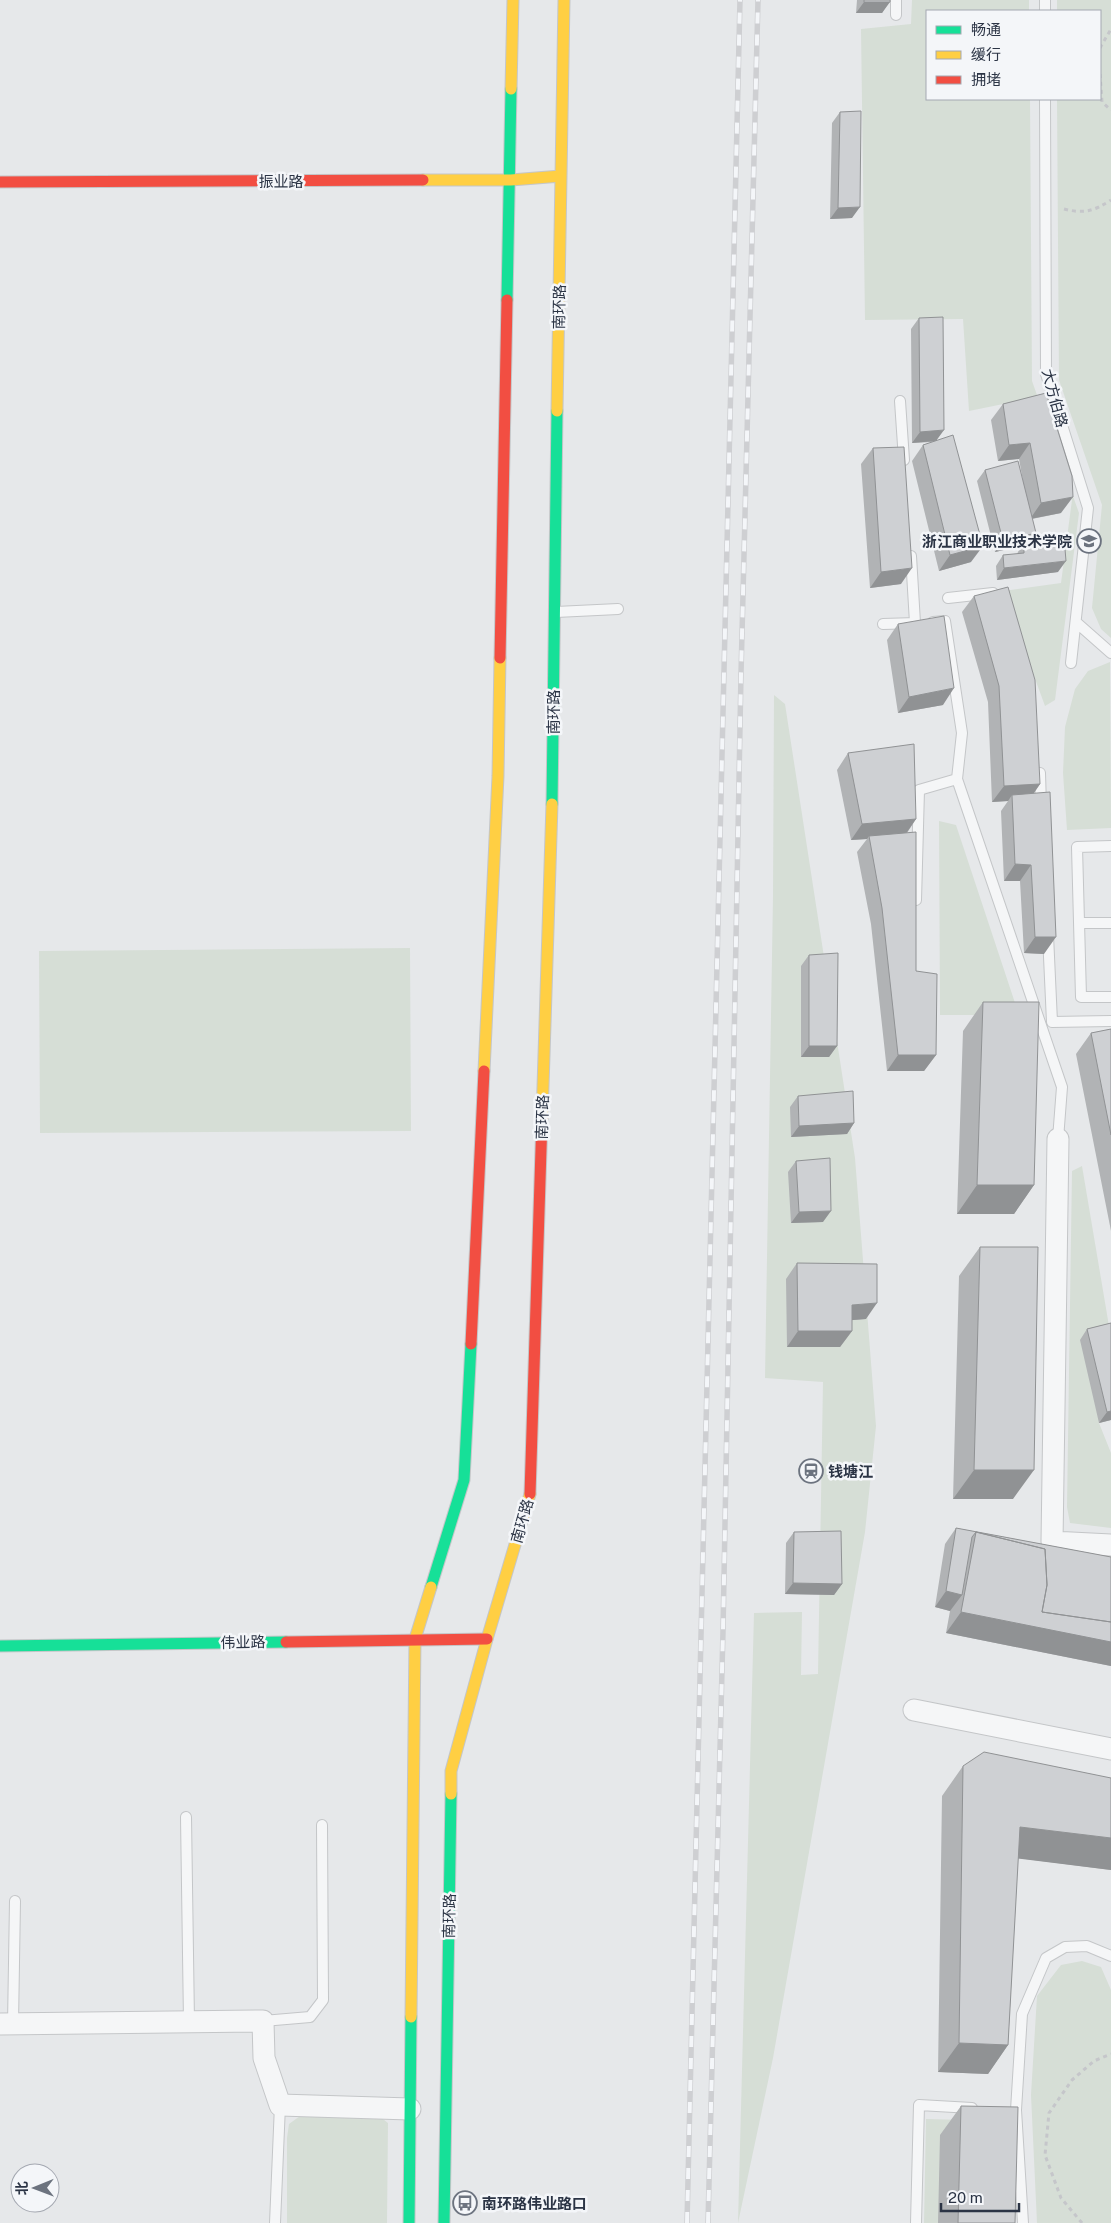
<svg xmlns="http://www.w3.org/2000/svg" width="1111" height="2223" viewBox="0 0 1111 2223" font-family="'Public Sans','Noto Sans SC',sans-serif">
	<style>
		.green { fill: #d6ded6 }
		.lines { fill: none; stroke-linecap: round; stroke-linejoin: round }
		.lane-casing { stroke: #c4c6c8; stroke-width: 12 }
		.street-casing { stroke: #c4c6c8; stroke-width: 23 }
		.fast-casing { stroke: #c4c6c8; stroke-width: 13 }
		.slow-casing { stroke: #c4c6c8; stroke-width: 13 }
		.jam-casing { stroke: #c4c6c8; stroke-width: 13 }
		.path { stroke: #c5c6ca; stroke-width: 3; stroke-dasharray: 4 4; stroke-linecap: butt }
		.lane { stroke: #f5f6f7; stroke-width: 10 }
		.street { stroke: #f5f6f7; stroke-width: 21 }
		.fast { stroke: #16e098; stroke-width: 11 }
		.slow { stroke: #ffcf43; stroke-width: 11 }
		.jam { stroke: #f24e42; stroke-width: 11 }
		.rail-casing { stroke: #cecfd2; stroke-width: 5.5 }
		.rail { stroke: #f4f6f9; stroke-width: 4; stroke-dasharray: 11; stroke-linecap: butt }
		.wall { fill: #b1b3b5 }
		.shaded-wall { fill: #909294 }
		.building { fill: #ced0d3; stroke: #909294 }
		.labels { text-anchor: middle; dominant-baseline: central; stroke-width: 5; stroke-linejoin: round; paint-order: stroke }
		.street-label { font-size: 15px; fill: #2b3445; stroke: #f4f6f9 }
		.poi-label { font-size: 15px; font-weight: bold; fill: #2b3445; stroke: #f4f6f9; text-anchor: start }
	</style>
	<rect width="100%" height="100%" fill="#e6e8ea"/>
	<!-- green -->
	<path class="green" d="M912,0h117v11h-102v88h103l2,282 47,132 -24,187 -10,6 -42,-115 58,-8 11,-83 -34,-103 -69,14 -6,-92 -98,1 -4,-291 50,-5z
		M1057,0h54v638l-10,-9 -9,-21 10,-103 -43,-125 -2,-281h43v-88h-43z
		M1110,662l1,166 -44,2 -4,-57 2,-46 10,-38 13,-18z
		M774,695l11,9 70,454 21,268 -11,106 -92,526 -35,165 16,-610 48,-1 -1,63 17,-1 5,-292 -58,-4 8,-482z
		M939,821l17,4 63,190h-79z
		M410,948l1,183 -371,2 -1,-182z
		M1082,1166l28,166 -11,91 12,30v75l-41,-5 -3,-16 5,-336z
		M1082,1961l19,6 10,23v233h-74l-6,-128 6,-99 24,-31z
		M307,2111l68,2 13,10 -1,100h-100v-85l2,-14z
		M926,2119l79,2 4,102h-85z"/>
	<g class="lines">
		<!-- lane casing -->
		<g class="lane-casing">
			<path id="lane" d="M1045,0v11
				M896,15v-15
				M1045,99l1,275 42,134 -17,155
				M900,401l4,59
				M911,556l4,67
				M948,598l45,-5
				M556,612l62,-3
				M933,622l12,-1 17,112 -5,46 105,308 -4,52
				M1077,623l34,30
				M883,624l33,-1
				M1040,773l1,33
				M1111,846l-34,1 4,150h30
				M916,900l3,-110 38,-11
				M1079,923h32
				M1048,935l4,87 59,-1
				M186,1817l3,205
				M263,2021l47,-4 13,-17 -1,-175
				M13,2024l2,-123
				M275,2223l5,-118
				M916,2223l3,-118 53,3
				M1023,2223l-7,-113 6,-96 24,-56 19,-11 22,-1 24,10"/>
		</g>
		<!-- street casing -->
		<g class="street-casing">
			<path id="street" d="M1058,1139l-6,403 59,3
				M914,1710l197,39
				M0,2024l263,-3 1,37 16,47 130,4"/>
		</g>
		<!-- fast casing -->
		<g class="fast-casing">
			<path id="fast" d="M507,300l4,-211
				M552,804l5,-393
				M431,1587l33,-107 7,-136
				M0,1646l286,-4
				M409,2223l2,-206
				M444,2223l7,-429"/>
		</g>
		<!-- slow casing -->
		<g class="slow-casing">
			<path id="slow" d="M511,89l2,-89
				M423,180h88l50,-4
				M557,411l7,-411
				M484,1071l14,-295 2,-118
				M542,1118l10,-314
				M451,1794v-23l36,-132 43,-145
				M411,2017l4,-378 16,-52"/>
		</g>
		<!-- jam casing -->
		<g class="jam-casing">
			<path id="jam" d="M0,182l423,-2
				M500,658l7,-358
				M471,1344l13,-273
				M530,1494l12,-376
				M286,1642l201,-3"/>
		</g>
		<!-- path -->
		<path class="path" d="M1100,48l11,-19
			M1100,74l2,28 9,8
			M1064,209c20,5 30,2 47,-9
			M1082,2223l-21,-25 -16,-43 4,-42 23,-33 22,-19 17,-7"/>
		<!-- lane -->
		<use href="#lane" class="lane"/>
		<!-- street -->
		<use href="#street" class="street"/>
		<!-- fast -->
		<use href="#fast" class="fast"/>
		<!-- slow -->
		<use href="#slow" class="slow"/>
		<!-- jam -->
		<use href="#jam" class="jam"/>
		<!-- rail casing -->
		<g class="rail-casing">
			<path id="rail" d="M687,2223l53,-2223
				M708,2223l15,-592 18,-957 17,-674"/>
		</g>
		<!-- rail -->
		<use href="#rail" class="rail"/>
	</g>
	<!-- wall -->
	<path class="wall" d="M857,0h33l-8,13h-26z
		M840,112l12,106 -22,1 2,-96z
		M919,318l18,122 34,122 -32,9 -27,-110 11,-16 9,-3 -20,1 -1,-114z
		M1046,393l15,120 -29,6 -1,22 27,31 -61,8 -1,-14 7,-11 14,-1 4,-8 -26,6 -18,-71 8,-11 38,11 -4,-22 -21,2 -7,-41 12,-16z
		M873,448l28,136 -31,4 -9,-124z
		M974,596l66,188 -6,9 10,161 -20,-1 -4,-72h-16l-3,-70 7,-10 -16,1 -4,-100 -26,-90z
		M898,624l45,81 -45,8 -11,-73z
		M848,753l68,66 -9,14 9,138 20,84 -12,16h-37l-16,-147 -14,-72 10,-13 -16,1 -14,-70z
		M809,955l28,91 -8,11h-28v-91z
		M983,1002l51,183 -20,29h-57l6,-183z
		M1111,1029v202l-35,-177 15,-21z
		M798,1096l56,27 -7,11 -56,3 -1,-30z
		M796,1161l27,61 -32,1 -3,-51z
		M980,1247l33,252h-60l6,-223z
		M797,1263l69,56 -14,1v11l-12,16h-53l-1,-68z
		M1111,1323v97l-12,3 -19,-83 7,-11z
		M956,1528l155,29v109l-165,-33 4,-22 -15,-4 10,-63z
		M794,1532l48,52 -8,11 -49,-1 1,-51z
		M963,1766l148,12v92l-93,-12 -10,187 -20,29 -50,-2 4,-276z
		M961,2106l54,117h-77l2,-88z"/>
	<!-- shaded-wall -->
	<path class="shaded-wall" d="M864,2h26l-8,11h-26z
		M860,207l-8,11 -22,1 8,-11z
		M944,430l-8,11 -24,2 8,-11z
		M1030,443l-11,16 -21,2 11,-16z
		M1073,497l-12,16 -31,6 11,-16z
		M1036,533l-7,11 -5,-2 -3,4 -26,6 8,-11z
		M983,546l-12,16 -32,9 11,-16z
		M1066,561l-8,11 -61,8 7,-12z
		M912,568l-11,16 -31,4 11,-16z
		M954,688l-11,17 -45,8 11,-16z
		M1040,784l-11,16 -17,-5 -4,6 -16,1 12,-16z
		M916,819l-11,16 -36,1 -2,3 -16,1 11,-16z
		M1015,864l16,1 -11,16h-16z
		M1035,937h21l-12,17 -20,-1z
		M809,1046h28l-8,11h-28z
		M898,1055h38l-12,16h-37z
		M854,1123l-7,11 -56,3 8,-11z
		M977,1185h57l-20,29h-57z
		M831,1211l-8,11 -32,1 8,-11z
		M877,1303l-11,16 -25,2 11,-16z
		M798,1331h54l-12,16h-53z
		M1111,1411v9l-12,3 8,-11z
		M974,1470h60l-21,29h-60z
		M793,1583l49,1 -8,11 -49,-1z
		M946,1591l16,4 -12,16 -15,-4z
		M961,1612l150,16v38l-165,-33z
		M1020,1827l91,11v32l-112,-14z
		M959,2043l49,2 -20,29 -50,-2z"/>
	<!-- building -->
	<path class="building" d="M864,0h26v2h-26z
		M861,111l-1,96 -22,1 2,-96z
		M943,317l1,113 -24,2 -1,-114z
		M1046,393l26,83 1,21 -32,6 -11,-60 -21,2 -6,-41z
		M953,435l30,111 -33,9 -27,-110z
		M904,447l8,121 -31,4 -8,-124z
		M1018,461l18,72 -33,8 -18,-71z
		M1064,537l2,24 -62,7 -1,-13 21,-2v-11z
		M1008,587l27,93 5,104 -36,2 -5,-100 -25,-90z
		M944,616l10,72 -45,9 -11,-73z
		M914,744l2,75 -54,5 -14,-71z
		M1050,792l6,145h-21l-4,-72 -16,-1 -3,-69z
		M916,832v139l21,3 -1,81h-38l-16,-147 -13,-72z
		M838,953l-1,93h-28v-91z
		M983,1002h56l-5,183h-57z
		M1111,1029v106l-20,-102z
		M853,1091l1,32 -55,3 -1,-30z
		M830,1158l1,53 -32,1 -3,-51z
		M980,1247h58l-4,223h-60z
		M797,1263l80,1v39l-25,2v26h-54z
		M1111,1323v88l-4,1 -20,-83z
		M956,1528l155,29v65l-69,-10 5,-27 -2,-36 -69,-17 -4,5 -10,58 -16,-4z
		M841,1531l1,53 -49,-1 1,-51z
		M976,1532l69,17 2,36 -5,27 69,10v20l-150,-30z
		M984,1752l127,26v60l-91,-11 -12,218 -49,-2 4,-277z
		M961,2106l57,1 -3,116h-57z"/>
	<!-- icons -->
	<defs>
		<g id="university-ring" transform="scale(1.25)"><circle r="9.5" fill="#f4f6f9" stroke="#6c737f" stroke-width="1.5"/><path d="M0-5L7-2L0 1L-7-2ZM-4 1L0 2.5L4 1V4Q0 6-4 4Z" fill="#6c737f"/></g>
		<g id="station-ring" transform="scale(1.25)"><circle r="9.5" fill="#f4f6f9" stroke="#6c737f" stroke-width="1.5"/><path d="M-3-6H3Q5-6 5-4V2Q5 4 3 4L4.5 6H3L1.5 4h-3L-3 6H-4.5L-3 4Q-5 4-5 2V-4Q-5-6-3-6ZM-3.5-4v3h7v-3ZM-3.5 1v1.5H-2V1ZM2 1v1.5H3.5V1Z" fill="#6c737f"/></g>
		<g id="bus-ring" transform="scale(1.25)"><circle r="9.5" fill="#f4f6f9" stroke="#6c737f" stroke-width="1.5"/><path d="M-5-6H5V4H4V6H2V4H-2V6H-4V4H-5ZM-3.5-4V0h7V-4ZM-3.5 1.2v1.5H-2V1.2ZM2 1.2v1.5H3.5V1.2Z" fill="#6c737f"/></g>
	</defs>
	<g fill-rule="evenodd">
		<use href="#university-ring" x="1089" y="541"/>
		<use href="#station-ring" x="811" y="1471"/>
		<use href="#bus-ring" x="465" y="2203"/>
	</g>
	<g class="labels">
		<!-- street labels -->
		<g class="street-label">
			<text x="281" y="181">振业路</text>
			<text transform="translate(559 307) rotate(-89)">南环路</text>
			<text transform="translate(1055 398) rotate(75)">大方伯路</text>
			<text transform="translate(553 712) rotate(-90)">南环路</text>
			<text transform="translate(542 1117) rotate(-88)">南环路</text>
			<text transform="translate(522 1521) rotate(-74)">南环路</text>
			<text transform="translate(243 1642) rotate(-1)">伟业路</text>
			<text transform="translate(449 1916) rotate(-89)">南环路</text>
		</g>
		<!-- poi labels -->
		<g class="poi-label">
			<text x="1072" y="541" text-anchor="end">浙江商业职业技术学院</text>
			<text x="828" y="1471">钱塘江</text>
			<text x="482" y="2203">南环路伟业路口</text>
		</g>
	</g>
	<!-- legend -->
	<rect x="926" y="10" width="175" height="90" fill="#f4f6f9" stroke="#a4a8b1"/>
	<rect x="936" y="26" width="25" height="8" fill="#16e098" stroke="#a4a8b1"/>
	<text x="971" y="35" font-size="15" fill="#2b3445">畅通</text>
	<rect x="936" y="51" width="25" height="8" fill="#ffcf43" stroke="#a4a8b1"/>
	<text x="971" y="60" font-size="15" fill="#2b3445">缓行</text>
	<rect x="936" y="76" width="25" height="8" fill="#f24e42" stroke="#a4a8b1"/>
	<text x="971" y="85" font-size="15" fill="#2b3445">拥堵</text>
	<!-- north arrow -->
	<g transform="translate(35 2188) rotate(269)"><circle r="24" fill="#f4f6f9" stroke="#a4a8b1"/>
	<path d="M0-4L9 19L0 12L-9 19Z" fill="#6c737f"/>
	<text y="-8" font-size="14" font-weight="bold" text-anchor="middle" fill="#2b3445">北</text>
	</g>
	<!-- scale -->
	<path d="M941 2203v8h78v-8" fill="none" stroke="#2b3445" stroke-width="2.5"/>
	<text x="948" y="2203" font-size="15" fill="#2b3445" stroke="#f4f6f9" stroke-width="4" paint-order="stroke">20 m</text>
</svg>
